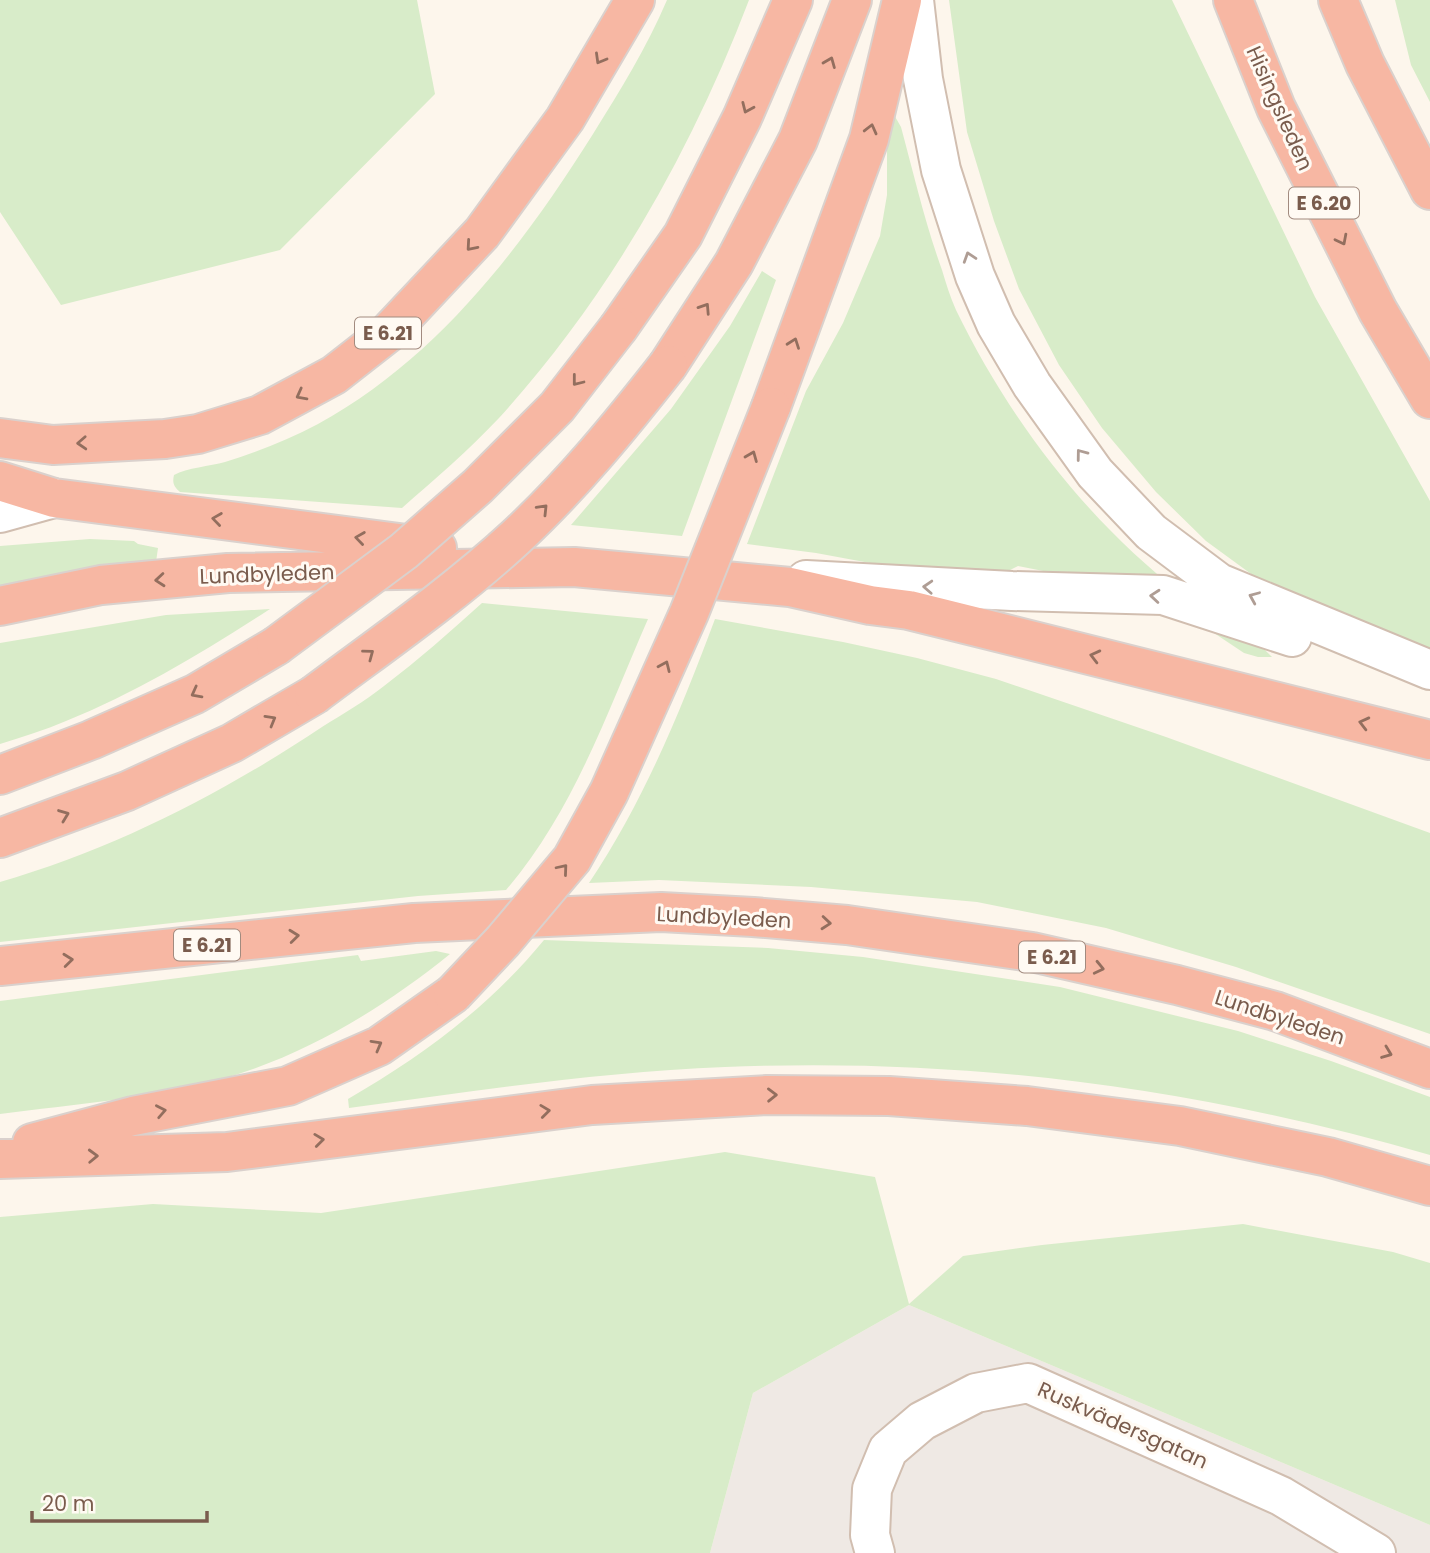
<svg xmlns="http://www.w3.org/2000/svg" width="1430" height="1553" viewBox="0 0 1430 1553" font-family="Poppins,sans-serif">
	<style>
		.industrial { fill: #efe9e4 }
		.green { fill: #d8ecc9 }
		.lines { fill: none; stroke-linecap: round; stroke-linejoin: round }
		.minor-casing { stroke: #d1beb0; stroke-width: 42 }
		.highway-casing { stroke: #dad1cd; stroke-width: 42 }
		.minor { stroke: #fff; stroke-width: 38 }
		.highway { stroke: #f7b7a3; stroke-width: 38 }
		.highway-bridge-casing { stroke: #dad1cd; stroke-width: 42; stroke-linecap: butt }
		.highway-bridge { stroke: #f7b7a3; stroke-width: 38 }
		.oneway { stroke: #936e5e }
		.oneway2 { stroke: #af9d94 }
		.labels { text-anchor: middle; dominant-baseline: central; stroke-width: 6; stroke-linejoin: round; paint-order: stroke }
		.shield { fill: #fffaf3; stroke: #a28b7f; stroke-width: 2 }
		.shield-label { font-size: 19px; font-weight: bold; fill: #7a5c4d }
		.street-label { font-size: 21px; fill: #7a5c4d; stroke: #fffaf3 }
	</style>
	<rect width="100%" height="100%" fill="#fdf6ec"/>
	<!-- industrial -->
	<path class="industrial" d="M909,1305l521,220v28h-720l43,-160z"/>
	<!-- green -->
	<path class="green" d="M0,0h417l18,94 -155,156 -219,55 -61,-93z
		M667,0h82c-58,152 -140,297 -250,418 -30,32 -64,61 -97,90l-222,-16c-6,-5 -8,-9 -6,-17 13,-7 36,-9 51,-13 32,-10 63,-22 93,-38 119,-65 204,-177 275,-290 28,-45 53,-85 74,-134z
		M949,0h223l143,297 115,204v166l-157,-77 -67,-49 -50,-49 -54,-64 -43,-63 -40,-76 -25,-68 -27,-89z
		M1395,0h35v102l-19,-37z
		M893,113l8,14c13,48 24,96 41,143 4,13 8,27 14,40 53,109 130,210 226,284 26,20 56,37 83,56l7,7h-14l-14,-4 -36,-24 -94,-44 -96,-19 -14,7 -107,-5 -81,-15 -69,-9 59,-153 37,-68 37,-87 7,-41v-75z
		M762,271l14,9 -94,256 -111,-11 100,-116 59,-83z
		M90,539l44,2 4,3 20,4 -2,14 -156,27v-43z
		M482,603l166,16c-41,94 -75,193 -142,271l-88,6 -418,46v-60c115,-33 223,-89 322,-155 21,-13 43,-26 62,-41 34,-26 66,-54 98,-83z
		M270,609c-65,42 -132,83 -204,112 -21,9 -44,16 -66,23v-101l166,-28z
		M715,619l128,23 74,16 79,21 170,58 264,96v201l-194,-67 -130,-39 -129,-26 -166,-15 -152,-7 -70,3c55,-82 92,-173 126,-264z
		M544,940l224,8 95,9 197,30 178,44 93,30 99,36v58c-231,-67 -464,-98 -705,-88 -126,5 -251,24 -376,41l-1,-9c74,-43 141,-92 196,-159z
		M436,951l14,3c-68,55 -144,101 -228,125 -72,20 -148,25 -222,35v-113l358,-46 3,6z
		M725,1152l150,25 34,127 54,-48 79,-11 201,-21 150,28 37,11v262l-521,-220 -156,88 -43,160h-710v-336l153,-13 168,9z"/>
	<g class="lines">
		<!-- minor casing -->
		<g class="minor-casing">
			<path id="minor" d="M914,0l9,79 18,91 34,106 21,48 36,61 63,88 56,59 68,51 211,87
				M0,513l54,-15
				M806,580l206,11 151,4 129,42
				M875,1553l-5,-18 2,-46 16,-39 34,-29 54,-28 52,-10 253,113 95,57"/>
		</g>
		<!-- highway casing -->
		<g class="highway-casing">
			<path id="highway" d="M1233,0l43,108 102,203 52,88
				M1338,0l27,64 65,126
				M619,327l64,-92 59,-117 51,-118
				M668,365l66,-102 64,-123 54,-140
				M771,407l98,-268 33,-139
				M0,438l53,7 112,-6 33,-5 62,-19 74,-40 55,-43 93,-99 83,-114 70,-119
				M0,481l54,17 383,50
				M0,606l101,-21 127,-12 346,-6 216,20 80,18 39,5 521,130
				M0,775l91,-35 104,-46 81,-48
				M0,838l127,-47 105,-48 82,-48
				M0,966l414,-43 247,-11 92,5 94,8 185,27 145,33 98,26 155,58
				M32,1143l101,-27 155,-30 91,-40 74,-52
				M0,1159l227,-7 365,-47 175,-10 122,1 138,10 153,20 148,31 102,29"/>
		</g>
		<!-- minor -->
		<use href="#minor" class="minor"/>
		<!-- highway -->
		<use href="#highway" class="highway"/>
		<!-- highway-bridge casing -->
		<g class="highway-bridge-casing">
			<path id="highway-bridge" d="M276,646l128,-95 74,-65 79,-79 62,-80
				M314,695c68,-51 139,-100 202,-158 56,-52 105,-112 152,-172
				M453,994l50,-53 69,-82 37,-67 80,-179 82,-206"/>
		</g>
		<!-- highway-bridge -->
		<use href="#highway-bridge" class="highway-bridge"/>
	</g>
	<!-- one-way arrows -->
	<defs><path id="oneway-chevron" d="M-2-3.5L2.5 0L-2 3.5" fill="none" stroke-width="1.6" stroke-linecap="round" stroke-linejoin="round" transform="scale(1.75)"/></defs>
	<g class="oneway">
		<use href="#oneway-chevron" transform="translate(600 59) rotate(120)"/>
		<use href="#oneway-chevron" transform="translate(830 62) rotate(-68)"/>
		<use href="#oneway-chevron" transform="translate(747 108) rotate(114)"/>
		<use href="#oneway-chevron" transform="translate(871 129) rotate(-76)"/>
		<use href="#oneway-chevron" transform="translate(1342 240) rotate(63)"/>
		<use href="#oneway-chevron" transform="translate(471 246) rotate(131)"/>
		<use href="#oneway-chevron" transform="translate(705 308) rotate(-57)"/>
		<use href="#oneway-chevron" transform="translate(794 343) rotate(-70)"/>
		<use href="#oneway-chevron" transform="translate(577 381) rotate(128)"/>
		<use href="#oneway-chevron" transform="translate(301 395) rotate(152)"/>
		<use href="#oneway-chevron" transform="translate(82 443) rotate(177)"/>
		<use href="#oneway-chevron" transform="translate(752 456) rotate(-68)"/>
		<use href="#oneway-chevron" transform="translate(543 509) rotate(-46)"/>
		<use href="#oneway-chevron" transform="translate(217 519) rotate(-172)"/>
		<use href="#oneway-chevron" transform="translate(360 538) rotate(-172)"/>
		<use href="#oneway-chevron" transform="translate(160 580) rotate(175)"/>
		<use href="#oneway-chevron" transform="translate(369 654) rotate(-37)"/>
		<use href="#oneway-chevron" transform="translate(1095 656) rotate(-166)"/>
		<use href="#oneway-chevron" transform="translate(665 666) rotate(-66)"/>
		<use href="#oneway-chevron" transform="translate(196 693) rotate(152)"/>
		<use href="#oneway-chevron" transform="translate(271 720) rotate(-30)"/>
		<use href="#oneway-chevron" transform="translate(1364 723) rotate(-166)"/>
		<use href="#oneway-chevron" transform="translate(64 815) rotate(-21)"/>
		<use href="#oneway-chevron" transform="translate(563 869) rotate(-50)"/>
		<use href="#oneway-chevron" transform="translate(826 923) rotate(5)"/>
		<use href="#oneway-chevron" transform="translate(294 936) rotate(-6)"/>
		<use href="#oneway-chevron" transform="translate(68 960) rotate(-6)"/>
		<use href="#oneway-chevron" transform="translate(1099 968) rotate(13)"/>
		<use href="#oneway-chevron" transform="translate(377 1045) rotate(-29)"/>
		<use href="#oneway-chevron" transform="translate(1387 1053) rotate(21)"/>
		<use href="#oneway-chevron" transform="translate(772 1095) rotate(-1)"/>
		<use href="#oneway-chevron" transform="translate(161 1111) rotate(-11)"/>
		<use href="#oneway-chevron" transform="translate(545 1111) rotate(-7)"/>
		<use href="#oneway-chevron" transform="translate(319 1140) rotate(-7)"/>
		<use href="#oneway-chevron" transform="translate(93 1156) rotate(-2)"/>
	</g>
	<g class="oneway2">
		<use href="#oneway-chevron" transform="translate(969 257) rotate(-108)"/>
		<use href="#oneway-chevron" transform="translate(1081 454) rotate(-127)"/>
		<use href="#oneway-chevron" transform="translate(928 587) rotate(-177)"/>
		<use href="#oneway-chevron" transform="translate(1155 596) rotate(-175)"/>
		<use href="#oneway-chevron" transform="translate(1254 597) rotate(-157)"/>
	</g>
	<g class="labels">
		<!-- shield labels -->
		<g class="shield">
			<rect x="1289" y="187.5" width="70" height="31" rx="5"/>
			<rect x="355" y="317.5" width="66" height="31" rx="5"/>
			<rect x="174" y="929.5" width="66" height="31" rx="5"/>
			<rect x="1019" y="941.5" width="66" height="31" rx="5"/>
		</g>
		<g class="shield-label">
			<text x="1324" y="203">E 6.20</text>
			<text x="388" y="333">E 6.21</text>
			<text x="207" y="945">E 6.21</text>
			<text x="1052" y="957">E 6.21</text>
		</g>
		<!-- street labels -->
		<g class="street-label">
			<text transform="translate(1280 108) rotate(66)">Hisingsleden</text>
			<text transform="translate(267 574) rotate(-2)">Lundbyleden</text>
			<text transform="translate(724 917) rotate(3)">Lundbyleden</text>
			<text transform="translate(1280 1017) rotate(18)">Lundbyleden</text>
			<text transform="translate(1123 1425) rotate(24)">Ruskvädersgatan</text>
		</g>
	</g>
	<!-- scale -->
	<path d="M32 1511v10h175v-10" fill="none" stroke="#7a5c4d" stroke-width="3.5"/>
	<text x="42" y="1511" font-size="21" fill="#7a5c4d" stroke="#fffaf3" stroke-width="5" paint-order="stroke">20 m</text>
</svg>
